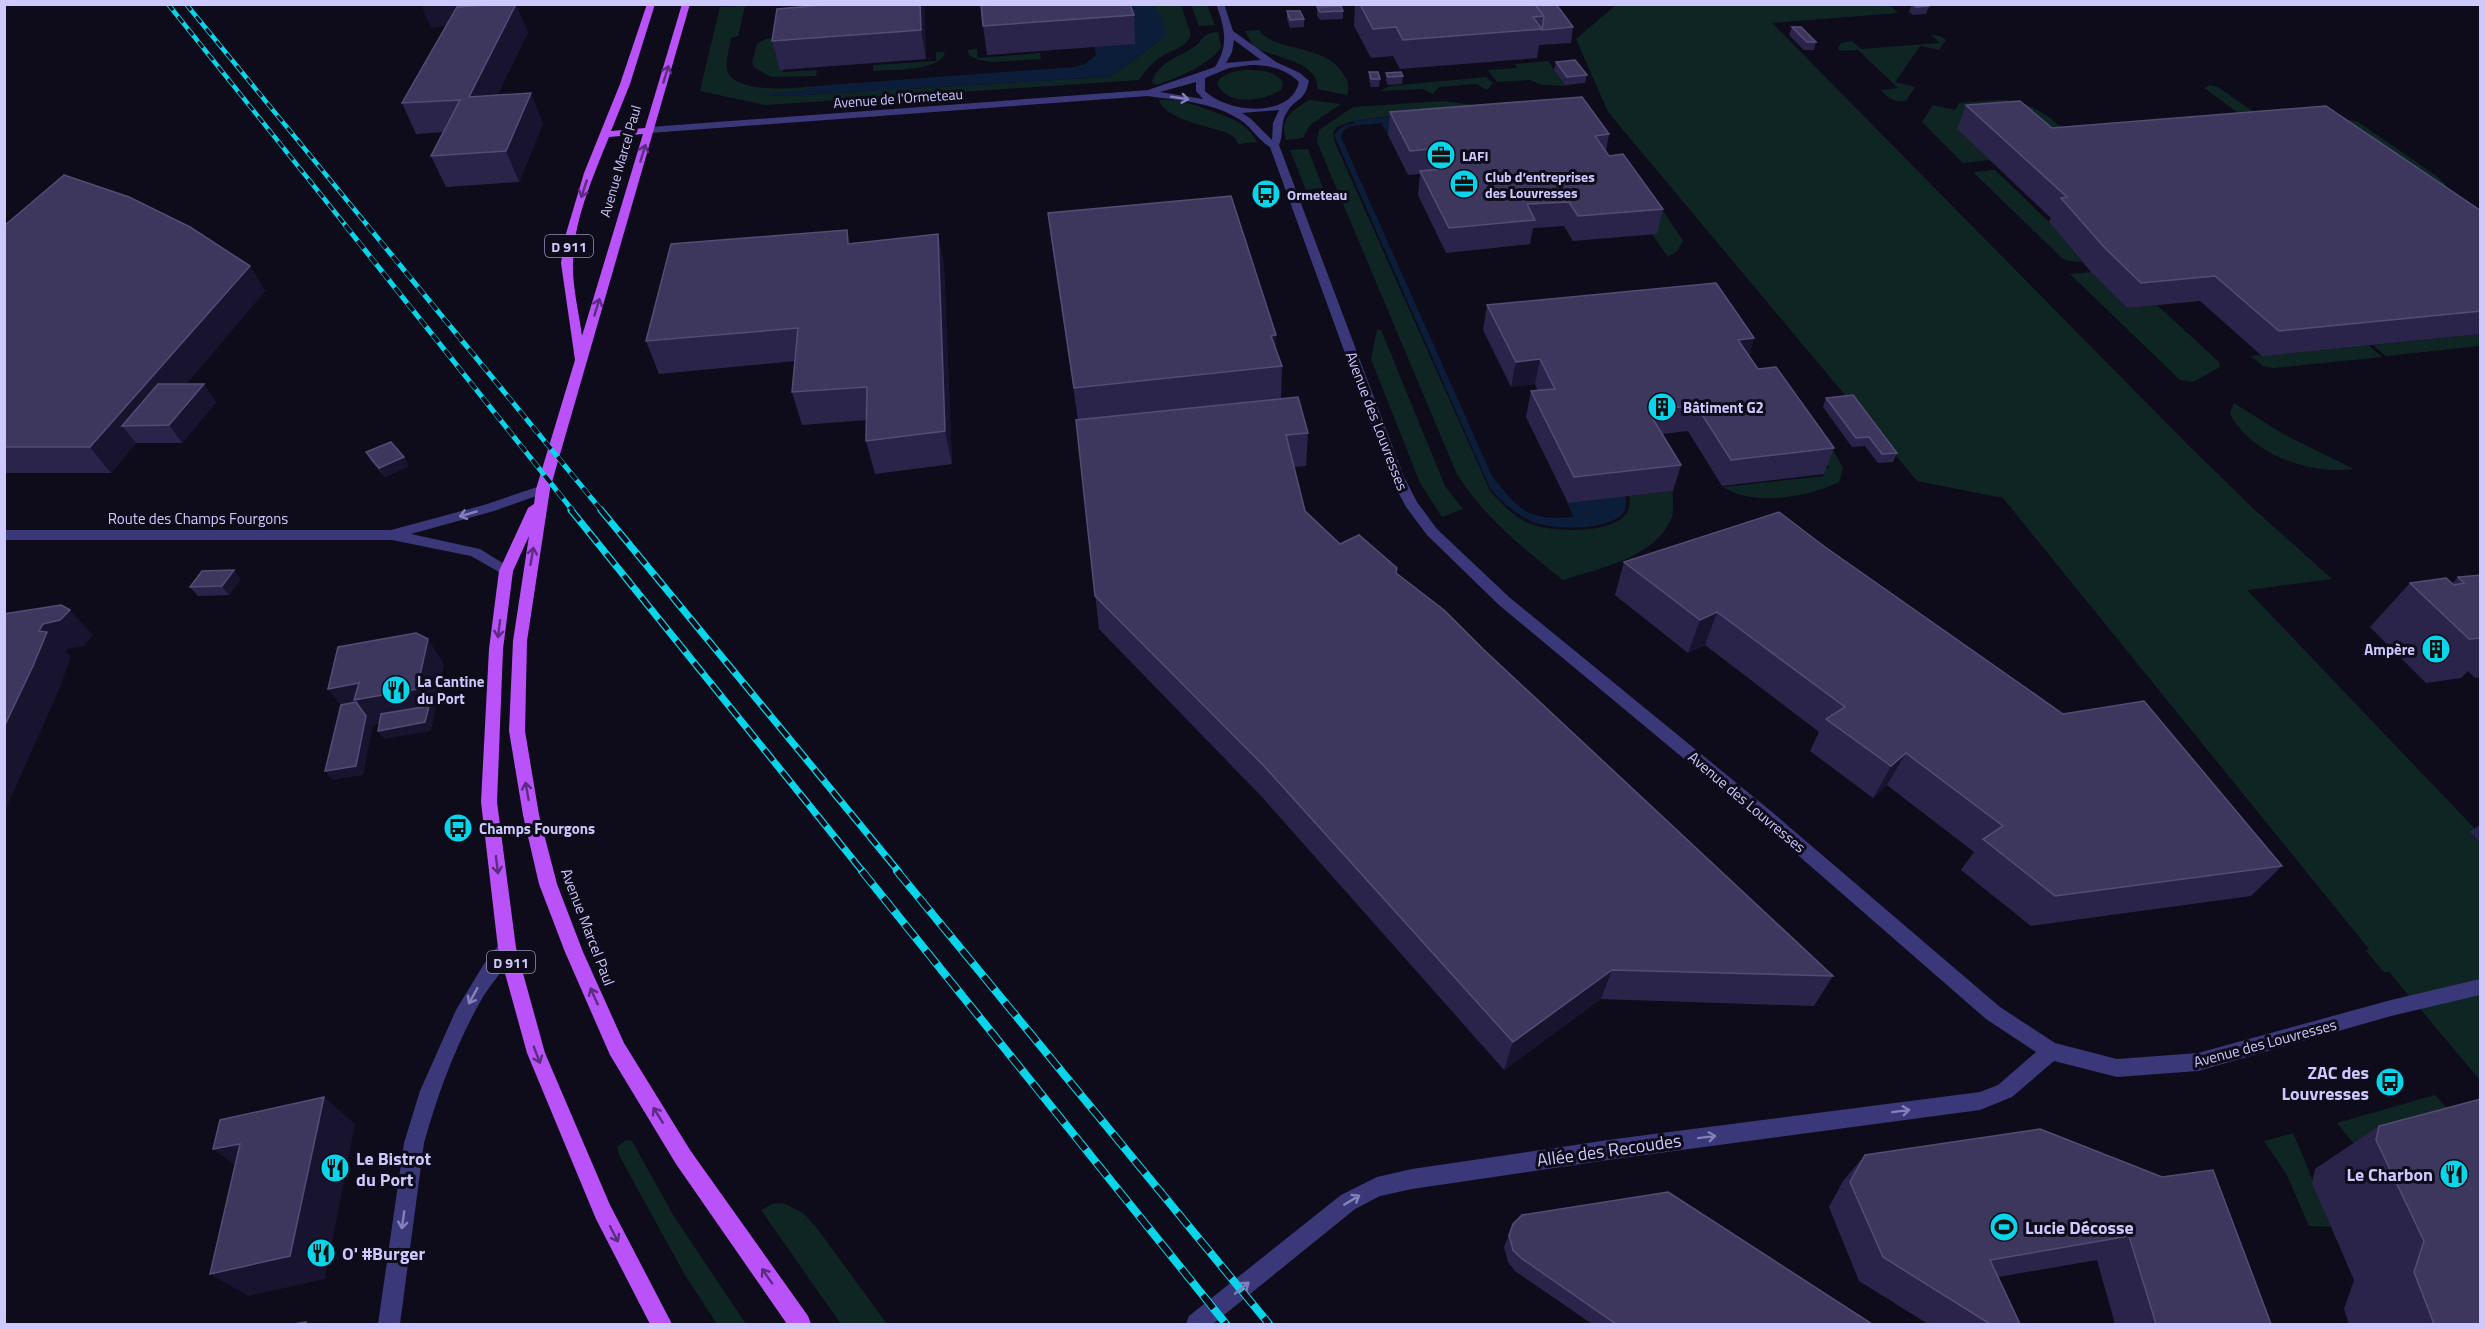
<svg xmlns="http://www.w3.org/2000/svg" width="2485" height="1329" viewBox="0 0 2485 1329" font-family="'Titillium Web',sans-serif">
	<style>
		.green { fill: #0f2524 }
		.water { fill: #0c1d3a }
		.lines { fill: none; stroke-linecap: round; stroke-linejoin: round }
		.street { fill: #3a3879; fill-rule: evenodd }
		.primary { fill: #ba52f9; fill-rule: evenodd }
		.rail-far3-casing { stroke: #08d5e9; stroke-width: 4.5 }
		.rail-far2-casing { stroke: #08d5e9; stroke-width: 5 }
		.rail-far1-casing { stroke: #08d5e9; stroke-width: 7 }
		.rail-casing { stroke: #08d5e9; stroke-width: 8 }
		.rail-far3 { stroke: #0e0c1b; stroke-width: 3; stroke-dasharray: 8; stroke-linecap: butt }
		.rail-far2 { stroke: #0e0c1b; stroke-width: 4; stroke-dasharray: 10; stroke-linecap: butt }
		.rail-far1 { stroke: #0e0c1b; stroke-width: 4.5; stroke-dasharray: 14; stroke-linecap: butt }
		.rail { stroke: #0e0c1b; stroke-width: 6; stroke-dasharray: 17; stroke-linecap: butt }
		.wall { fill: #2b244a }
		.shaded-wall { fill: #18132f }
		.building { fill: #3d365d; stroke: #534d76; stroke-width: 1.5 }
		.oneway { stroke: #5b2c7f }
		.oneway2 { stroke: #8480bb }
		.labels { text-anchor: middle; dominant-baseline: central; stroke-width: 6; stroke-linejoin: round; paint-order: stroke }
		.far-street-label { font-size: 14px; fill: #cdc8fd; stroke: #0e0c1b }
		.far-poi-label { font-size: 14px; font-weight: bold; fill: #cdc8fd; stroke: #0e0c1b; text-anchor: start }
		.shield { fill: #0e0c1b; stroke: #9490b9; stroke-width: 1.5 }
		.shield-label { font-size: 14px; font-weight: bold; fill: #cdc8fd }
		.poi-label { font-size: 15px; font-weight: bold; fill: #cdc8fd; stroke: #0e0c1b; text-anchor: start }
		.street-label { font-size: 15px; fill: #cdc8fd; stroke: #0e0c1b }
		.near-poi-label { font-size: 18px; font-weight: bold; fill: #cdc8fd; stroke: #0e0c1b; text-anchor: start }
		.near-street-label { font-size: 18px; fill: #cdc8fd; stroke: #0e0c1b }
	</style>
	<rect width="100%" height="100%" fill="#0e0c1b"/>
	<!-- green -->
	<path class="green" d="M1889,4l9,9 -126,10 418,424 66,64 76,68 -85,11 230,241 -6,2 9,11v236l-91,-108h-5l-18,-21 3,-2 -366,-451 -86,-17 -309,-369 -32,-73 40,-34z
		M1152,5h29l10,30c-5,12 -16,14 -27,20 -11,6 -18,15 -25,25l-374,25 -65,-14 20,-84 25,-1 -7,30 -7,2c-1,9 -6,23 -4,32 7,25 71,18 89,16l-12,5 -38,4 20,1 320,-19 13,-6 41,-31 -5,-32z
		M1191,5h16l8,20 -16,1z
		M1259,30c16,24 69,12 86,47 4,6 4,12 2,18l-30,-6c4,-27 -45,-32 -63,-42l-9,-16z
		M1218,32l3,15c-11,18 -46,32 -65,38l-4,-3c6,-19 24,-24 39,-33 13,-7 9,-16 27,-17z
		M1931,35l10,1 5,4 -7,10 -19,-4 -25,36 20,5 -9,14c-11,2 -18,-3 -25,-11l17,-2 -40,-38 -18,1 -2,-3 3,-5 11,-2 9,8 79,-6z
		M784,37l-4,33h3v2l34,-2 -1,6 -45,1 -17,-10 -2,-5 5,-18 9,-5z
		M977,49l1,9 62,-5 1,6 -49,3 -13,-2 -10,-5 -1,-5z
		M936,52h9c-5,20 -54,17 -72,19v-6l63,-4z
		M1548,61l17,24 9,1 -32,-1 -12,-5 -33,2 -9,-12 29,-2 -2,-4z
		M1244,70c15,0 29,0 39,12l-2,8c-17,11 -55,17 -64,-7 6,-10 16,-11 27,-13z
		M1486,77l7,6 -6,7 -11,-6 -37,3 -6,7 -11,-5 -42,2 10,-5z
		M2210,85l8,2 57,40 73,-7 10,2 80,55 7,7 1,8 -180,-59 -62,-45z
		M1159,100c17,-1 31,3 47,9 22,9 38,10 51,33l-19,2 -2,-5 -8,-6c-17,-6 -64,-14 -69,-33z
		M1309,100l32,4 -31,21 -7,13 -17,2c-7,-22 6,-29 23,-40z
		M1998,100c38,-1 61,26 88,48l-129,-19 33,31 -27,3 -41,-41 11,-17 22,5 4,-7z
		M1444,101l29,4 -120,16 -16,6 -4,5 2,11 155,348c12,13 26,29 44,34 23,8 105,11 95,-29l44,-5c-1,10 2,20 -2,28 -16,39 -72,49 -108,61 -40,-32 -80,-63 -107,-108l-139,-330 2,-12 34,-23z
		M1308,149l15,39 -17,2 -16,-40z
		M1995,170l54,52 33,40 -13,-1 -7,-3 -89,-86z
		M1640,176l43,65 -6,10 -9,6 -16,-23h5l-38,-55z
		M2091,272l36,36 30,-3 62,57 1,5 -27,15 -13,-2 -110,-106z
		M1377,330h4l64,156 18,23 -21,8 -22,-34 -49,-124z
		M2480,334v12l-94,10 -13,-11z
		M2368,345l14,12 -109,11 -10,-2 -12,-10z
		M2234,403l49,31 71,35c-44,6 -102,-14 -124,-55z
		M1829,443l14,25 -4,14c-30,15 -87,25 -116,5l101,-11 -4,-7 9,-1 -14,-22z
		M2435,1095l43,46 -115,14 -26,-32z
		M2293,1133c14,31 25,63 38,94l-22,-1 -23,-53 -22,-32z
		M626,1140l6,1 41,74 73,109h-29l-32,-49 -65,-118 -3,-10z
		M783,1203l20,10 13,14 71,97h-46l-80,-114 11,-6z"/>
	<!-- water -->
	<path class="water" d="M1086,5h66l11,14 2,17 -46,35 -13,6 -320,19 -27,-2 45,-3 12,-5 258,-19 11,-3 11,-9z
		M1431,112l45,16 -88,7 -7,-12 -30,3 -8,5 -2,6 151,339c28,35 35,45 82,41l-7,-14 59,-7c0,4 0,10 -1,14 -11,22 -73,20 -92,12 -17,-8 -31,-19 -43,-34l-155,-351v-4l10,-8 10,-2 -2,-2z"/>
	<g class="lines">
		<!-- street -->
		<path class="street" d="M1216,4h8l9,27 43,31 24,11 9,8c-5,22 -13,16 -22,31 -7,10 -3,22 -8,33l125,332 13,25 20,27 72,68 263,215 228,195 55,36 62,16 81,-6 193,-53 89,-21v16l-89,21 -193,55 -81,6 -63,-16 -42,36 -32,13 -365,49 -203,30 -32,7 -25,13 -142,115h-27l3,-8 152,-121 36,-18 35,-8 203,-30 365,-47 18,-7 38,-33 -50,-33 -226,-197 -261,-217 -72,-70 -21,-28 -16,-30 -120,-330c-12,-7 -17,-18 -28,-26 -28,-19 -61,-20 -94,-25l-498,37 -5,-3 5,-3 498,-37 67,-23c14,-22 10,-39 1,-63zM1234,40l27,20 -35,3 6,-11zM1250,65c19,0 35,3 49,17 -8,37 -72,31 -94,9v-13l24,-10zM1196,82v9l7,8 -43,-7zM1279,110l-6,13 -1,17 -21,-21 -9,-6z
			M543,485l5,1 2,3 -2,3 -54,19 -83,23 69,15 31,19 2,3 -2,3 -5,2 -35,-20 -79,-16h-388v-10h387l93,-25z
			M507,940l6,2 3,6c-9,19 -25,35 -36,54 -25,45 -42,91 -56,141l-24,181h-22l26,-181 16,-52 36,-81 28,-46 17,-22z"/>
		<!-- primary -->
		<path class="primary" d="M647,4h8l-25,80 -19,47 34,-3 37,-124h8l-140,485 -23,152 -2,90 14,84 18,69 26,68 41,91 66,107 118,166 3,8h-24l-111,-160 -66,-109 -45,-103 -26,-68 -16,-69 -14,-84 4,-90 16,-105 -16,35 -10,78 -6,153 19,146 29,105 65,152 62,119h-22l-54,-105 -69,-166 -29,-105 -17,-146 8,-153 10,-78 29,-63 6,-4 2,-15 39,-129 -14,-97 4,-26 19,-64 36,-89zM643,134l-61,202c-3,-24 -10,-50 -9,-74 0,-40 21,-88 36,-125z"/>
		<!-- rail-far3 casing -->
		<g class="rail-far3-casing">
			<path id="rail-far3" d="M168,4l178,222
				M186,4l182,222"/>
		</g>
		<!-- rail-far2 casing -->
		<g class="rail-far2-casing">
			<path id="rail-far2" d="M345,225l228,286
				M367,225l235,286"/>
		</g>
		<!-- rail-far1 casing -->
		<g class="rail-far1-casing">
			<path id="rail-far1" d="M571,510l292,362
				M601,510l298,362"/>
		</g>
		<!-- rail casing -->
		<g class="rail-casing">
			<path id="rail" d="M862,871l364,453
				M897,871l372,453"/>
		</g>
		<!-- rail-far3 -->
		<use href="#rail-far3" class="rail-far3"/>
		<!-- rail-far2 -->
		<use href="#rail-far2" class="rail-far2"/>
		<!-- rail-far1 -->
		<use href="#rail-far1" class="rail-far1"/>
		<!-- rail -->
		<use href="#rail" class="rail"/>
	</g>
	<!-- wall -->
	<path class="wall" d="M924,4l2,55 -146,11 -8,-29z
		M1355,4h201l17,23 -2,16 -32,2 -2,13 -137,11 -7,-13 -22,2 -17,-32z
		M1912,4h15l2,2 -3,8 -13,1 -4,-3z
		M492,5l36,27 -31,63 46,28 -24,59 -73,5 -15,-31 12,-24 -27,2 -14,-31 45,-78 -16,3z
		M1317,7l26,4v8l-23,1 -3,-5z
		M1287,11l17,8v8l-14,1 -3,-9z
		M1134,15l1,29 -148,11 -4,-29z
		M1792,27l24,15 -2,8h-10l-15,-15z
		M1556,62l31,13 -2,8 -20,2 -11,-15z
		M1369,72l11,7 -1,8h-8l-2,-7z
		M1386,73l17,3 -1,8 -14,1 -2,-4z
		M1966,105l86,23 429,83v123l-219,22 -62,-55 -73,7 -36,-36 -42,-50 2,-4 -94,-89z
		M1390,112l219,22 -3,17 3,5 54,53 -6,25 -84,7 -9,-15 -31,2 -3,16 -84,9 -28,-58 2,-21 -12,1 -20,-40z
		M1048,213l228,122v15l6,16 -1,33 27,34 -2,33 -12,1 11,44 35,33 56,29 87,76 350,327 -19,30 -213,-7 -97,71 -241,-272 -164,-169 -23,-209h2l-26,-175z
		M4,226l246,40 15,25 -79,93 30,18 -34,41h-46l-25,30h-107z
		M938,234l6,32 8,198 -77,10 -9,-33 1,-21 -65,5 -10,-33 3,-31 -136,13 -13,-33 204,-98z
		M1487,305l267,33 -5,17 9,14 76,79 -10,26 -102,12 -34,-55 -26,3 19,31 -8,26 -105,12 -42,-86 5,-26h7l-3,-7 -24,3 -28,-57z
		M1826,398l71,55 -4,9 -15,1 -13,-17 -13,1 -29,-40z
		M366,452l43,14 -24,11 -14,-16z
		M1825,547l238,167 219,152 -31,30 -220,30 -70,-56 13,-18 -87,-67 -14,13 -63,-47 9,-19 -114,-87 -17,8 -73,-58 9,-33z
		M234,570l6,9 -11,16 -31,1 -8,-9z
		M2481,575v102l-6,1 -7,-7 -7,7 -35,5 -56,-56 40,-44 42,1 6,-7z
		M2481,824v20l-11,-12z
		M2379,1126l102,198h-132l-5,-15 10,-29 -42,-97 3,-14z
		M2040,1129l231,195h-156l-18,-64 -99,17 22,47h-92l-69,-43 -30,-74 14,-26 22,-26z
		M1513,1224l359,100h-280l-77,-53 -7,-9 -4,-15z"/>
	<!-- shaded-wall -->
	<path class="shaded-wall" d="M426,4h66l4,12 -65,12 -10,-23z
		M516,4l12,28 -46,95 -13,-30z
		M920,4h4l2,55 -5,-29z
		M531,93l12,30 -24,59 -13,-31z
		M847,230l8,31 -7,-17z
		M938,234l6,32 8,198 -7,-33z
		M250,266l15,25 -114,134 -29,1 14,17 -25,30 -21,-26z
		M1276,335l-1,32 -4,-31z
		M1754,338l-8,25 -8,-23z
		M1540,359l-5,25 -24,3 5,-25z
		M204,384l12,18 -34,41 -13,-18z
		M404,457l5,9 -24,11 -6,-9z
		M234,570l6,9 -11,16 -7,-9z
		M70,610l23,25 -9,11 -17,3 -1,3 5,5 -13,35 -54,121v-86l39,-103z
		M1717,612l-12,33 -17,8 12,-33z
		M428,639l16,25 -13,67 -47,8 -6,-8 48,-15 -53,9 -10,50 -31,5 -7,-9 22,-57 -19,-25z
		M1906,753l-19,32 -14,13 18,-32z
		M1612,970l-11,29 -97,71 9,-28z
		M324,1097l31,27 -30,155 -77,17 -38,-22z
		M240,1144l9,31 -36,-26z"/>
	<!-- building -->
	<path class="building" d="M501,4h15l-47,93 62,-4 -25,58 -75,5 29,-56 -58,3 55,-96z
		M835,4h85l1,26 -149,11 5,-32z
		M981,4h149l4,11 -151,11z
		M1360,4h175l9,12 -11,1 9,12 -139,11 -7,-13 -23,2z
		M1556,4l17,23 -31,3 2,-14 -9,-11z
		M1913,4h14l2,2 -13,1z
		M1341,6l2,5 -23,1 -3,-5z
		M1287,11h13l4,8 -14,1z
		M1792,27h9l15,15h-9z
		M1575,60l12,15 -20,2 -11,-15z
		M1369,72h9l2,7h-9z
		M1401,72l2,4 -15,1 -2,-4z
		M1582,97l27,37 -14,2 14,20 14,-2 40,55 -85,7 -9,-14 -42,2 8,16 -86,8 -29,-57 21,-2 -11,-20 -20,2 -20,-39z
		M2020,101l32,27 274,-22 155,105v100l-202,20 -64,-55 -74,7 -37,-36 -43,-49 6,-1 -101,-92z
		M64,175l65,22 61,30 60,39 -160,181h-86v-221z
		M1231,196l45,139 -5,1 11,30 -208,22 -26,-175z
		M847,230l1,14 90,-10 7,197 -79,10 1,-54 -75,5 6,-64 -152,13 25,-97z
		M1716,283l38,55 -16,2 20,29 18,-2 58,81 -103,12 -35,-55 -48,6 33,54 -107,12 -43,-86 24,-2 -15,-30 -24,3 -29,-57z
		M158,384h46l-35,41 -47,1z
		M1853,395l44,58 -15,1 -13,-17 -13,1 -30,-40z
		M1298,397l10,36 -22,2 19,76 35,33 19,-9 38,33 -1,5 48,37 39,39 350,327 -221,-6 -99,72 -249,-276 -169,-170 -19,-176z
		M391,442l13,15 -25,11 -13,-16z
		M1779,512l46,35 238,167 81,-13 138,165 -227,30 -72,-57 20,-13 -97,-73 -15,13 -65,-47 19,-12 -128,-95 -17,8 -76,-58z
		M234,570l-12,16 -32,1 12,-16z
		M2481,575v63l-12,1 -59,-56 36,-5 8,7 10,-2 -6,-6z
		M61,605l9,5 -10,10 -17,4 -4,7 8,1 -14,34 -29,61v-113z
		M416,633l12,6 -11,50 -63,11 5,-17 -31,6 10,-42z
		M356,702l10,14 -10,50 -31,5 16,-66z
		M429,706l-4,16 -47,9 3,-17z
		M324,1097l-34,159 -80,18 30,-130 -27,5 7,-29z
		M2481,1099v225h-47l-20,-52 10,-31 -48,-101 3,-14z
		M2040,1129l122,48 51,-7 58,154h-115l-27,-88 -139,24 30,64h-30l-107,-67 -33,-75 15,-27z
		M1668,1192l204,132h-256l-95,-66 -8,-8 -4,-15 4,-11 9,-9z
		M306,1322l-1,2h-11z"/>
	<!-- one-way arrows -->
	<defs><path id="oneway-shaft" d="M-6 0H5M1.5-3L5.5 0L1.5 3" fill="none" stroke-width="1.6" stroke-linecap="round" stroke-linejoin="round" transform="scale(1.5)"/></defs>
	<g class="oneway">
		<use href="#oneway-shaft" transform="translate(666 74) rotate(-73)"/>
		<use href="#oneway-shaft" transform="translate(643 153) rotate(-73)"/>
		<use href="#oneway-shaft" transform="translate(584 189) rotate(108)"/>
		<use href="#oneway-shaft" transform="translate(597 307) rotate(-73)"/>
		<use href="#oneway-shaft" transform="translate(532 556) rotate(-80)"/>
		<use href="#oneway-shaft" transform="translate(499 629) rotate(97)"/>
		<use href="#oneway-shaft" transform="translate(527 791) rotate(-100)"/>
		<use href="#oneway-shaft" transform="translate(497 865) rotate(83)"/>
		<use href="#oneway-shaft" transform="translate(594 996) rotate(-114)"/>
		<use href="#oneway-shaft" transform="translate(537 1055) rotate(69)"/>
		<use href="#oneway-shaft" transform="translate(658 1115) rotate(-122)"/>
		<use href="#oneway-shaft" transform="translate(614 1234) rotate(63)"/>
		<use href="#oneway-shaft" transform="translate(767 1276) rotate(-125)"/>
	</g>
	<g class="oneway2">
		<use href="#oneway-shaft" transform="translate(1180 98) rotate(9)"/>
		<use href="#oneway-shaft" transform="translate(468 514) rotate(164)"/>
		<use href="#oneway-shaft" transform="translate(473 996) rotate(119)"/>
		<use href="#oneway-shaft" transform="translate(1901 1111) rotate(-7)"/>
		<use href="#oneway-shaft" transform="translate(1707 1137) rotate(-7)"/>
		<use href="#oneway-shaft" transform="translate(1352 1200) rotate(-31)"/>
		<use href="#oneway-shaft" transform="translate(403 1220) rotate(98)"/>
		<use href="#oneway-shaft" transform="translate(1242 1288) rotate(-39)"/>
	</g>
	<!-- icons -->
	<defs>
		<g id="office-disc" transform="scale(1.5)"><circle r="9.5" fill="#08d5e9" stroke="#0e0c1b"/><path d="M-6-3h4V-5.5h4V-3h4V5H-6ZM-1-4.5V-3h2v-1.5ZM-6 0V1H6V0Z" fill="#111"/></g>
		<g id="bus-disc" transform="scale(1.5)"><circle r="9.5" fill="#08d5e9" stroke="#0e0c1b"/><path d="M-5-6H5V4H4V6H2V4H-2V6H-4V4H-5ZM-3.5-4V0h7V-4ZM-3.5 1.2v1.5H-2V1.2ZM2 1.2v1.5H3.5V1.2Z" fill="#111"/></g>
		<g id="building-disc" transform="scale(1.5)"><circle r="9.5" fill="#08d5e9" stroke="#0e0c1b"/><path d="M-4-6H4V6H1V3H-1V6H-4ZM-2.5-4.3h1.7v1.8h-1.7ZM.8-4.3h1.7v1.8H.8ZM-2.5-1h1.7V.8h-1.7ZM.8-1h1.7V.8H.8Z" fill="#111"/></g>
		<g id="restaurant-disc" transform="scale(1.5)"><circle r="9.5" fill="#08d5e9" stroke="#0e0c1b"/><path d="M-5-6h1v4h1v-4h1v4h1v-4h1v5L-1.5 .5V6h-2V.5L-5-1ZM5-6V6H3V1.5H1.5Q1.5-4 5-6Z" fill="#111"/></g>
		<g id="stadium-disc" transform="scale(1.5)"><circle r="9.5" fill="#08d5e9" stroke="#0e0c1b"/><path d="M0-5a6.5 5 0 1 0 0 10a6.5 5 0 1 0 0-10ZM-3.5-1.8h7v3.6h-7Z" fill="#111"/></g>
	</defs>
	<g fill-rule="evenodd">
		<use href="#office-disc" x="1441" y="155"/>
		<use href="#office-disc" x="1464" y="184"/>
		<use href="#bus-disc" x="1266" y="194"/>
		<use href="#building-disc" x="1662" y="407"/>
		<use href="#building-disc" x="2436" y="649"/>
		<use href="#restaurant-disc" x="396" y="690"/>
		<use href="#bus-disc" x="458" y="828"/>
		<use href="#bus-disc" x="2390" y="1082"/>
		<use href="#restaurant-disc" x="335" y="1168"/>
		<use href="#restaurant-disc" x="2454" y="1174"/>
		<use href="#stadium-disc" x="2004" y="1227"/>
		<use href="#restaurant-disc" x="321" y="1253"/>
	</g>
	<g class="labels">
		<!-- far-street labels -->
		<g class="far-street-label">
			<text transform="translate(898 98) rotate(-4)">Avenue de l'Ormeteau</text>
			<text transform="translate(620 161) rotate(-74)">Avenue Marcel Paul</text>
		</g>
		<!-- far-poi labels -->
		<g class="far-poi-label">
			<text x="1462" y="155">LAFI</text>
			<text x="1485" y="176">Club d’entreprises<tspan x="1485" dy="16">des Louvresses</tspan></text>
			<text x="1287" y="194">Ormeteau</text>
		</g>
		<!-- shield labels -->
		<g class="shield">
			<rect x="545" y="235" width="48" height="22" rx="4.5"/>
			<rect x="487" y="951" width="48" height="22" rx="4.5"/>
		</g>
		<g class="shield-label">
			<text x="569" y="246">D 911</text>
			<text x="511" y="962">D 911</text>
		</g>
		<!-- poi labels -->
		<g class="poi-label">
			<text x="1683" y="407">Bâtiment G2</text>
			<text x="2415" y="649" text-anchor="end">Ampère</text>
			<text x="417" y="681">La Cantine<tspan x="417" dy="17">du Port</tspan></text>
			<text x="479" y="828">Champs Fourgons</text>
		</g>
		<!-- street labels -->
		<g class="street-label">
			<text transform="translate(1377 421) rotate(69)">Avenue des Louvresses</text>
			<text x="198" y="518">Route des Champs Fourgons</text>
			<text transform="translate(1747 802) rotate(40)">Avenue des Louvresses</text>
			<text transform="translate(588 927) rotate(69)">Avenue Marcel Paul</text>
			<text transform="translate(2265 1043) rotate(-15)">Avenue des Louvresses</text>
		</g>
		<!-- near-poi labels -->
		<g class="near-poi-label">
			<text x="2369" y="1072" text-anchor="end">ZAC des<tspan x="2369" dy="21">Louvresses</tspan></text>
			<text x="356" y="1158">Le Bistrot<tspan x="356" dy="21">du Port</tspan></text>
			<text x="2433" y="1174" text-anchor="end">Le Charbon</text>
			<text x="2025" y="1227">Lucie Décosse</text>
			<text x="342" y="1253">O' #Burger</text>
		</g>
		<!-- near-street labels -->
		<g class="near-street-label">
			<text transform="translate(1609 1150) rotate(-8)">Allée des Recoudes</text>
		</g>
	</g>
	<!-- border -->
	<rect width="2485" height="1329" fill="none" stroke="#cdc8fd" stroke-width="12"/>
</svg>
